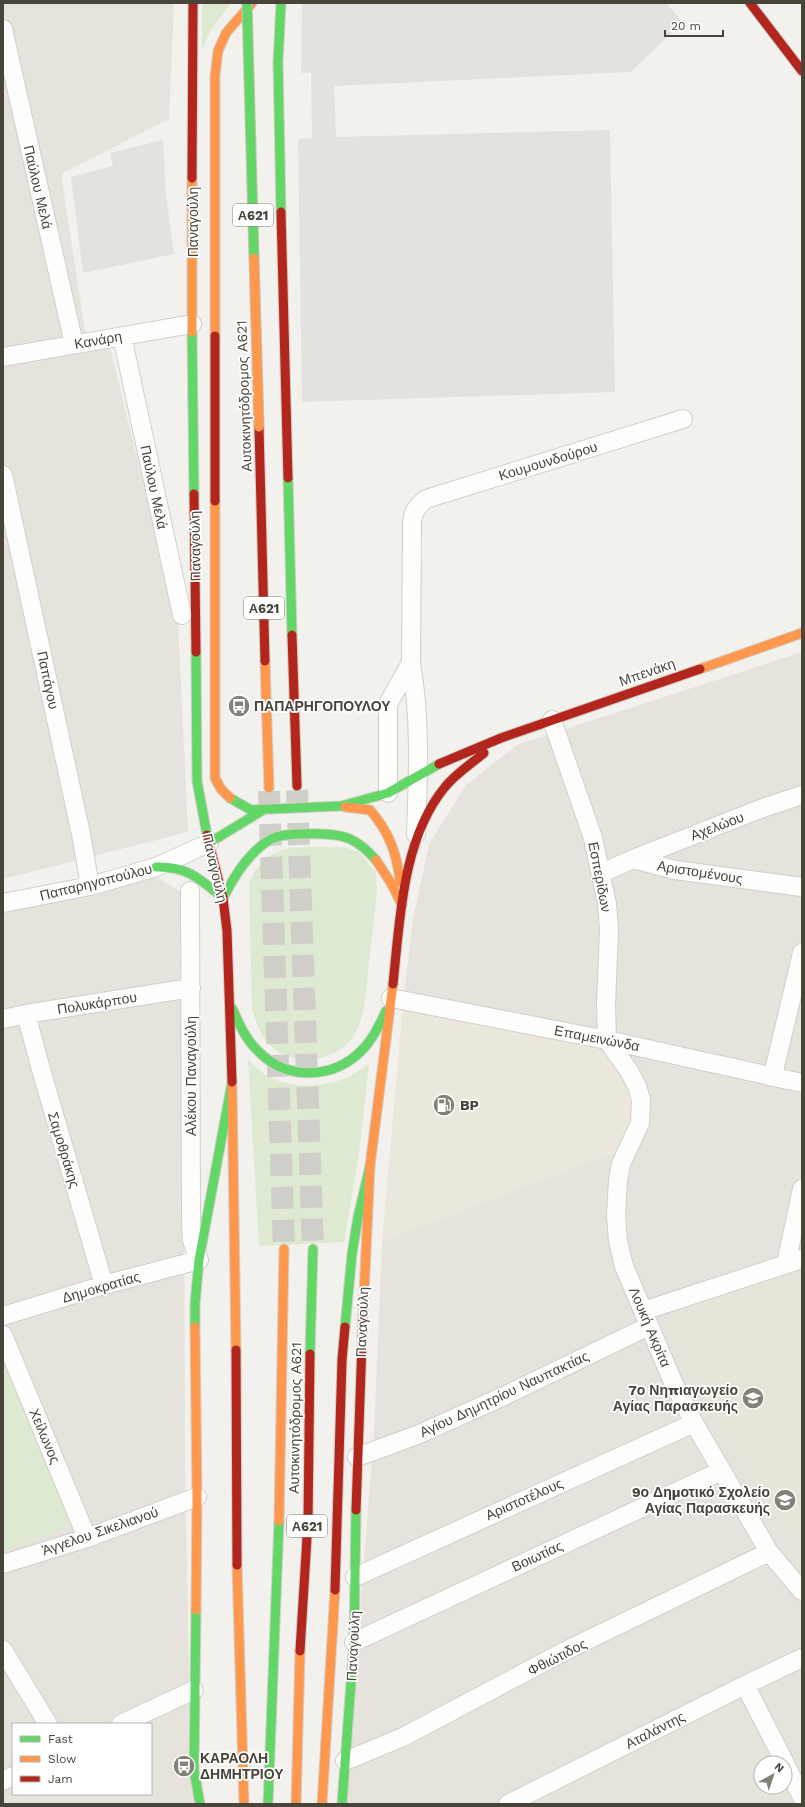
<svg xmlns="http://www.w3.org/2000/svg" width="805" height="1807" viewBox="0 0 805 1807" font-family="'Work Sans',sans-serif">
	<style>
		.residential { fill: #e5e3dc; fill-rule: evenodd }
		.commercial { fill: #ece7dc }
		.education { fill: #e7e5da }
		.green { fill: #dde9d0 }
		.parking { fill: #e4e2de }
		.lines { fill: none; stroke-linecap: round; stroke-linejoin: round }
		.highway-tunnel { stroke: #d0cec9; stroke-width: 22; stroke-dasharray: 22 11; stroke-linecap: butt }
		.street-casing { stroke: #d0cfcb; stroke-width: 20 }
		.fast-casing { stroke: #d0cfc5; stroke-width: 11 }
		.slow-casing { stroke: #d0cfc5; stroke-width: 11 }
		.jam-casing { stroke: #d0cfc5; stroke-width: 11 }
		.street { stroke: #fdfdfc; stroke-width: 18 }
		.fast { stroke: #63d668; stroke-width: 9 }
		.slow { stroke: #ff974d; stroke-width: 9 }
		.jam { stroke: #b3261e; stroke-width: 9 }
		.fast-bridge-casing { stroke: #c7c0ac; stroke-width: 11; stroke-linecap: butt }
		.slow-bridge-casing { stroke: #c7c0ac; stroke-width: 11; stroke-linecap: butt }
		.fast-bridge { stroke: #63d668; stroke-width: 9 }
		.slow-bridge { stroke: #ff974d; stroke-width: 9 }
		.labels { text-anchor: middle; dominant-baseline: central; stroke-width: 3.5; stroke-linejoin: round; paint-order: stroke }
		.shield { fill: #fff; stroke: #7f7c75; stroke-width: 1 }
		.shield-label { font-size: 13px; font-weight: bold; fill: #48443a }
		.street-label { font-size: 14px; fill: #48443a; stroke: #fff }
		.poi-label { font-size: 14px; font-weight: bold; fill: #48443a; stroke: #fff; text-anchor: start }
	</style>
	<rect width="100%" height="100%" fill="#f2f1ed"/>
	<!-- residential -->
	<path class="residential" d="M3,3h171l-5,116 -108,55 24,157 25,17 68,275 10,209 -185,47z
		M802,652v1152h-457l29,-370 8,-193 236,-90 -215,-147 10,-85 16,-75 37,-59 51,-40zM761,1763h24v24h-24z
		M153,874l30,20 2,571 4,212 6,127h-192v-899zM13,1724h138v70h-138z"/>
	<!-- commercial -->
	<path class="commercial" d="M403,1004l201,33 32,58 -4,29 -14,27 -236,90z"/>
	<!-- education -->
	<path class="education" d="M802,1271v276l-55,-78 -70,-116 -9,-34 7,-10z"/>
	<!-- green -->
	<path class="green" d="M202,3h30c-15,17 -23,27 -30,49z
		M344,847l15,5 17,20 1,16c-2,25 -5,49 -8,73 -3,24 -2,57 -17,77 -12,17 -38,25 -58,20 -27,-7 -35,-25 -42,-50l-3,-125c21,-45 53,-35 95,-36z
		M248,1059c5,5 11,12 18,16 24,14 55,13 80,3 8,-3 16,-10 23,-14l-10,89 -15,89 -85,4z
		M3,1356l73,166 -73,30z"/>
	<!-- parking -->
	<path class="parking" d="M302,3h364l17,19 -52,50 -297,14 2,51 274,-7 5,262 -313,10 -4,-263 14,-1 -1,-65h-10z
		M163,140l3,54 8,60 -91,19 -12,-96 42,-11 -3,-13z"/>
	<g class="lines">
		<!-- highway-tunnel -->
		<path class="highway-tunnel" d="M297,790l16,459
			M269,791l15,458"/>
		<!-- street casing -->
		<g class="street-casing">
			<path id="street" d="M3,29l71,315
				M122,336l60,279
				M3,357l189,-33
				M3,475l78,359 9,52
				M552,720l41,118 14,66 2,25 -3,76 1,35 22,31 8,15 4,14 -1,23 -19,41 -3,16 -2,35 2,26 6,25 49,116 21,41 75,129 33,39
				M388,793v-89l23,-41
				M416,834c2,-56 5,-115 -5,-171l1,-140c1,-12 5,-16 14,-24l257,-80
				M633,859l127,-50 42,-14
				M602,873l31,-14 42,11 127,17
				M3,903l87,-17 66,-19 53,-24
				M391,998l216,42 195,43
				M26,1014l16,59 62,212
				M3,1019l23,-5 165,-26
				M773,1075l29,-122
				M786,1264l16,-75
				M643,1311l159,-52
				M3,1316l101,-31 95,-25 -7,-20 -1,-23 -1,-326
				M3,1335l84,203
				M357,1457l60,-22 85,-38 147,-71
				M3,1564l84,-26 110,-41
				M355,1577l339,-154
				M354,1642l367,-171
				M3,1650l45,74
				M745,1685l40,78
				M121,1724l73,-34
				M345,1761l58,-24 162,-86 204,-99
				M785,1764l17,33
				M3,1781l10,-5
				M508,1804l237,-119 57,-27"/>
		</g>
		<!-- fast casing -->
		<g class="fast-casing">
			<path id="fast" d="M281,3l-3,59 3,150
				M192,332l2,162
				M288,478l4,157
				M196,652l1,129 10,54
				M230,798l21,12 90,-4 47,-13 51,-29
				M209,843l54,-33
				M156,867c31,-1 44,12 67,31
				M223,898c10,-19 21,-38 38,-52 5,-4 12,-9 19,-10 16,-3 55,-4 70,3 11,5 19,13 26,21
				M232,1008c7,16 14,32 27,44 29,29 75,27 103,-2 11,-11 18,-26 24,-39
				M195,1327v-23l4,-44 33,-178
				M345,1327l7,-73 6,-37 12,-51
				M310,1354l3,-105
				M196,1610l-2,160 6,34
				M268,1804l11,-283
				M342,1804l12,-162 2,-132"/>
		</g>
		<!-- slow casing -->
		<g class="slow-casing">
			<path id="slow" d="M192,332v-154
				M215,336v-260l3,-25 8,-18 26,-30
				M215,501v277l6,11 9,9
				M265,661l4,127
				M700,669l102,-36
				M345,807l25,3c19,22 27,43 30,72
				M376,860l15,23 11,22
				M232,1086l4,264
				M363,1315l7,-149 23,-182
				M195,1327l2,170 -1,113
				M279,1521l5,-272
				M237,1565l7,239
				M296,1804l4,-153
				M322,1804l13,-214"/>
		</g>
		<!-- jam casing -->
		<g class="jam-casing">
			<path id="jam" d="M750,3l52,68
				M192,178l1,-175
				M281,212l7,266
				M215,336v165
				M259,427l6,234
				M194,494l2,158
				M292,635l5,151
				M439,764l62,-26 199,-69
				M207,835l16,63 4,33 5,151
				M393,984c7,-64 9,-145 52,-197 10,-13 26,-23 39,-34
				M236,1350l1,215
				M356,1510l7,-195
				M335,1590l7,-230 3,-33
				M300,1651l8,-130 2,-167"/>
		</g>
		<!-- street -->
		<use href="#street" class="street"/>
		<!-- fast -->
		<use href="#fast" class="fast"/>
		<!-- slow -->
		<use href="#slow" class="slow"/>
		<!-- jam -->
		<use href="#jam" class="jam"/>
		<!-- fast-bridge casing -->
		<g class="fast-bridge-casing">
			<path id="fast-bridge" d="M247,3l7,255"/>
		</g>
		<!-- slow-bridge casing -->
		<g class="slow-bridge-casing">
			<path id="slow-bridge" d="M254,258l5,169"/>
		</g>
		<!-- fast-bridge -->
		<use href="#fast-bridge" class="fast-bridge"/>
		<!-- slow-bridge -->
		<use href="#slow-bridge" class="slow-bridge"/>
	</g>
	<!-- icons -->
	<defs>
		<g id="bus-disc" transform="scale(1.15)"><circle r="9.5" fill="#848179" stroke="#fff"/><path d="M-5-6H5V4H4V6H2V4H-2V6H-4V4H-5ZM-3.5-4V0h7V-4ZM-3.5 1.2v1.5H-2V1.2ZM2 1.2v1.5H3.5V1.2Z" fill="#fff"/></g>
		<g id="fuel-disc" transform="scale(1.15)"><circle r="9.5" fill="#848179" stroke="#fff"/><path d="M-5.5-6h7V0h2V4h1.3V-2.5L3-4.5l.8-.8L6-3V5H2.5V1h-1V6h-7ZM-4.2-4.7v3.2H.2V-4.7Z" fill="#fff"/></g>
		<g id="school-disc" transform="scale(1.15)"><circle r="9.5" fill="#848179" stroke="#fff"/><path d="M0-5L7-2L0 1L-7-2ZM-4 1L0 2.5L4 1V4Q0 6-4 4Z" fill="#fff"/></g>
	</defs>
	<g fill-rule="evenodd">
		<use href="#bus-disc" x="239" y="706"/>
		<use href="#fuel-disc" x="444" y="1105"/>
		<use href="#school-disc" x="753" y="1398"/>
		<use href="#school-disc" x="785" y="1500"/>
		<use href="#bus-disc" x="184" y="1766"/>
	</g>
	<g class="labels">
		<!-- shield labels -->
		<g class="shield">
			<rect x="233" y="204" width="40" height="22" rx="3"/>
			<rect x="244" y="597" width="40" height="22" rx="3"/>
			<rect x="287" y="1515" width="40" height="22" rx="3"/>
		</g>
		<g class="shield-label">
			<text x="253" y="215">Α621</text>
			<text x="264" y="608">Α621</text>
			<text x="307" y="1526">Α621</text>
		</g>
		<!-- street labels -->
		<g class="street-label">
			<text transform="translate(38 187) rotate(77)">Παύλου Μελά</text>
			<text transform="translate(193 222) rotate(-90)">Παναγούλη</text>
			<text transform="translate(98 340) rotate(-10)">Κανάρη</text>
			<text transform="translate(244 396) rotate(-92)">Αυτοκινητόδρομος Α621</text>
			<text transform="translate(548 461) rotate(-17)">Κουμουνδούρου</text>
			<text transform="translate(154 487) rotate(78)">Παύλου Μελά</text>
			<text transform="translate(195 546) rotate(-91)">Παναγούλη</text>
			<text transform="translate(647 672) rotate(-19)">Μπενάκη</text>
			<text transform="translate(48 680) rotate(78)">Παπάγου</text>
			<text transform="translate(717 826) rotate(-21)">Αχελώου</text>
			<text transform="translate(215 868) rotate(77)">Παναγούλη</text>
			<text transform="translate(700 872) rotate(9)">Αριστομένους</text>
			<text transform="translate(600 877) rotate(79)">Εσπερίδων</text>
			<text transform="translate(96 882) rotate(-14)">Παπαρηγοπούλου</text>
			<text transform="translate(97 1003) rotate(-9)">Πολυκάρπου</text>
			<text transform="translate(597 1038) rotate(11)">Επαμεινώνδα</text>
			<text transform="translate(191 1076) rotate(-90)">Αλέκου Παναγούλη</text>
			<text transform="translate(64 1150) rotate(73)">Σαμοθράκης</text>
			<text transform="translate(101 1287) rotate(-16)">Δημοκρατίας</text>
			<text transform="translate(362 1322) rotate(-88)">Παναγούλη</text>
			<text transform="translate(650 1327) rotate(67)">Λουκή Ακρίτα</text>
			<text transform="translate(504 1394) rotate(-25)">Αγίου Δημητρίου Ναυπακτίας</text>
			<text transform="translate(295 1418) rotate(-89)">Αυτοκινητόδρομος Α621</text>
			<text transform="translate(45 1436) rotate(67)">Χείλωνος</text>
			<text transform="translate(524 1499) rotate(-24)">Αριστοτέλους</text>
			<text transform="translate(100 1531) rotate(-19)">Άγγελου Σικελιανού</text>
			<text transform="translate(537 1556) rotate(-25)">Βοιωτίας</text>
			<text transform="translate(353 1646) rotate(-87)">Παναγούλη</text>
			<text transform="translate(557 1657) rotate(-27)">Φθιώτιδος</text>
			<text transform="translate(655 1730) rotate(-27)">Αταλάντης</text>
		</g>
		<!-- poi labels -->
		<g class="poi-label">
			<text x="254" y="706">ΠΑΠΑΡΗΓΟΠΟΥΛΟΥ</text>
			<text x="460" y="1105">BP</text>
			<text x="738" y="1390" text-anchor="end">7ο Νηπιαγωγείο<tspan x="738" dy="16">Αγίας Παρασκευής</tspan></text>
			<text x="770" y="1492" text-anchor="end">9ο Δημοτικό Σχολείο<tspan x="770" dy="16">Αγίας Παρασκευής</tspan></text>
			<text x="200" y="1758">ΚΑΡΑΟΛΗ<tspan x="200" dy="16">ΔΗΜΗΤΡΙΟΥ</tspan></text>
		</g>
	</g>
	<!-- border -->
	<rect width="805" height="1807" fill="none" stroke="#48443a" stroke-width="8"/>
	<!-- legend -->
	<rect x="12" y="1723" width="140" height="72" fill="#ffffff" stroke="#b6b4b0"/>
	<rect x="20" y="1736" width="20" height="6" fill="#63d668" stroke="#b6b4b0"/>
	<text x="48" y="1743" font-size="12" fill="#48443a">Fast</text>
	<rect x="20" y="1756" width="20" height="6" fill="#ff974d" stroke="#b6b4b0"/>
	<text x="48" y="1763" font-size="12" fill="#48443a">Slow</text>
	<rect x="20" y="1776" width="20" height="6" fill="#b3261e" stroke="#b6b4b0"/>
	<text x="48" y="1783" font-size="12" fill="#48443a">Jam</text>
	<!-- north arrow -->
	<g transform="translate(773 1775) rotate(40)"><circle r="19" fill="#ffffff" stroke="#b6b4b0"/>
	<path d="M0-3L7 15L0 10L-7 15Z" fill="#848179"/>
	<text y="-6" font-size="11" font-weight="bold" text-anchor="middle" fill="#48443a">N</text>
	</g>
	<!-- scale -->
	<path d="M665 30v6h58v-6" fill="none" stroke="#48443a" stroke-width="2"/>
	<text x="671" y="30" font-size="12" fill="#48443a" stroke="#ffffff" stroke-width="3" paint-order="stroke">20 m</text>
</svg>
